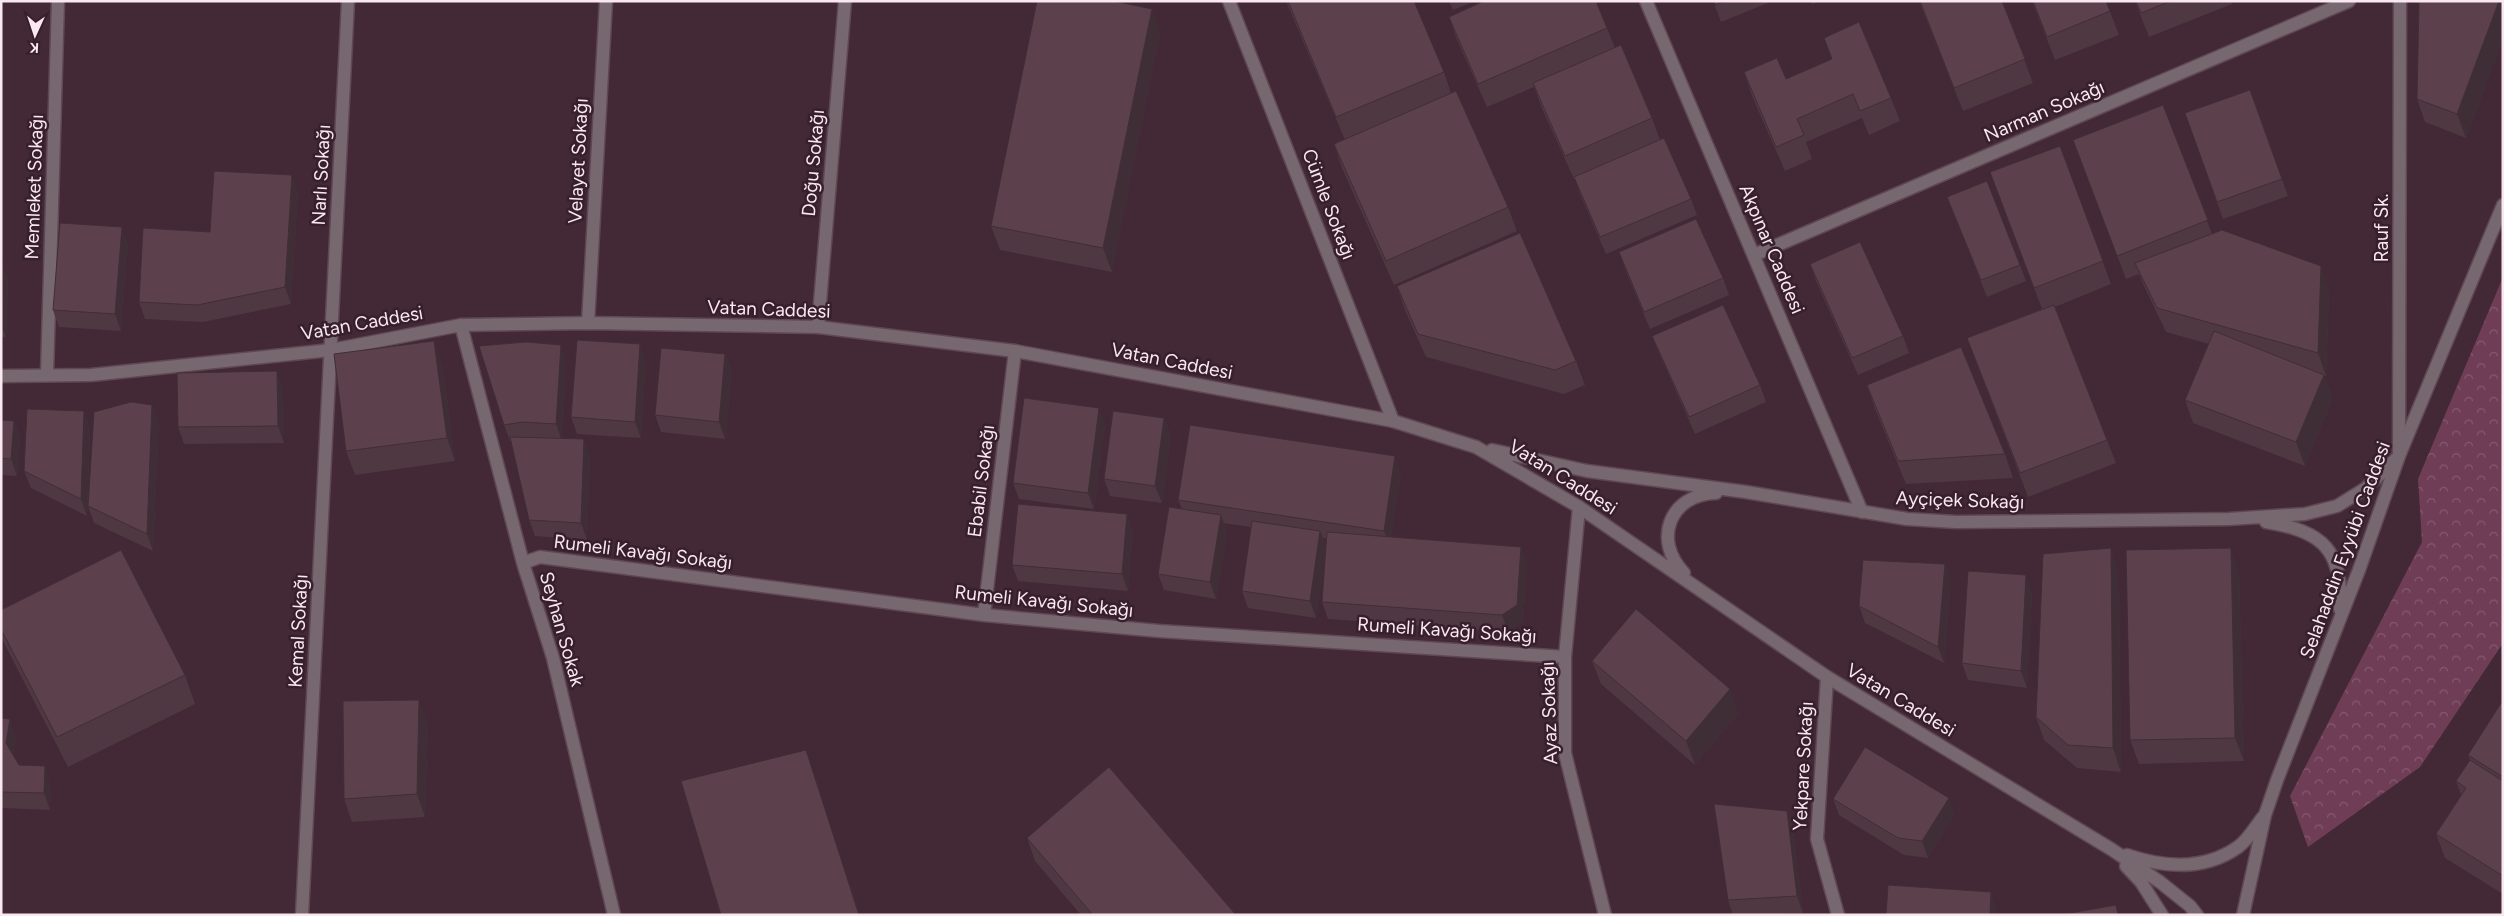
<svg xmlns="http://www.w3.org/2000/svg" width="2504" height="916" viewBox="0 0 2504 916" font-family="Figtree,sans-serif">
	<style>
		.forest { fill: url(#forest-crowns) }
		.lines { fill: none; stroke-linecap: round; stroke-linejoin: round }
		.minor-casing { stroke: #5f4853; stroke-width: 15 }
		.tertiary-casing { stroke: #5f4853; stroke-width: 15 }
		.minor { stroke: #76686e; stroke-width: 12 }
		.tertiary { stroke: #76686e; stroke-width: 12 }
		.wall { fill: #4f3842; fill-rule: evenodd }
		.shaded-wall { fill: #402e36 }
		.building { fill: #5c414d; stroke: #402e36 }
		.labels { text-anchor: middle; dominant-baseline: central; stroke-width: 5; stroke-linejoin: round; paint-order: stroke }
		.street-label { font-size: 19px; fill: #f9e8ef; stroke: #371f2b }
	</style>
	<defs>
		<pattern id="forest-crowns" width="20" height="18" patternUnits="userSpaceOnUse" patternTransform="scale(1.25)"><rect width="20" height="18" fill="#6f3e56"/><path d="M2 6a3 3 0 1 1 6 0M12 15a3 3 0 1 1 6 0" fill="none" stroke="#845a6f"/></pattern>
	</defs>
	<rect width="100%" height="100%" fill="#422935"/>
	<!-- forest -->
	<path class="forest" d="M2503,277v366l-83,124 -112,80 -18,-51 132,-254 -4,-63z"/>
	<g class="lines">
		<!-- minor casing -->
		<g class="minor-casing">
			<path id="minor" d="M1229,1l164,420
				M1646,1l216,511
				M1754,255l595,-254
				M588,323l18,-322
				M461,325l62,238 30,95 61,257
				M818,327l27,-326
				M47,374l11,-373
				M2399,454l1,-453
				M1579,507l-14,150v96l40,162
				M523,563l17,-6 444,58 175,16 406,26
				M984,615l31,-264
				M1827,677l-10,162 21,76
				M302,915l46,-914"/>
		</g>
		<!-- tertiary casing -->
		<g class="tertiary-casing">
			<path id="tertiary" d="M1,376l90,-1 240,-25 130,-25 127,-2 230,4 197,24 378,70 83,26 103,60 248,170 284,172 49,33 30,24 7,9
				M1492,450l95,21 159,21 161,27 49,3 273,-3 76,-5 32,-8 29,-18 33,-32
				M2266,522c57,9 77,28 74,87
				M1684,573c-32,-33 -14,-79 32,-80
				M2127,855c38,13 77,16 111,-8 10,-7 18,-21 25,-30
				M2126,866l15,16 21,33
				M2243,915l22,-100 12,-35 82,-210 40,-114 104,-251"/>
		</g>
		<!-- minor -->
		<use href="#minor" class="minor"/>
		<!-- tertiary -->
		<use href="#tertiary" class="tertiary"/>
	</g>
	<!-- wall -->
	<path class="wall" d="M1286,1h128l30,71 7,21 57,114 9,24 -123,54 -52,-117 -8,-24 11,-4z
		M1449,1h26l-22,9z
		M1713,1h60l-52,21z
		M1811,1h10l-9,3z
		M1919,1h83l31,82 -70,28z
		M2032,1h74l13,34 -64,25z
		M2135,1h96l1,3 -83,33z
		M2503,1v38l-37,99 -41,-16 -8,-23z
		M1449,17l158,11 8,20 37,70 8,22 31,59 6,16 -91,39 -26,-60 -5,-15h-1l-33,-73 -7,-19 -47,20 -30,-67z
		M1160,32l-48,240 -112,-22 -9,-24z
		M1824,38l67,60 9,23 -31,14 -7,-17 -56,24 6,17 -27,12 -33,-75 -8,-24 42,7 46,-20z
		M2250,90l38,106 -65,23 -38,-106z
		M2163,105l49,129 117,56 -3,86h-2l9,22 -28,68 -112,-43 -8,-23 24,-56 -43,-12 -22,-46 -5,-12 -13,5 -44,-116z
		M2060,146l51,138 -56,23 61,156 -88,34 -61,-159 75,-29 -43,-113z
		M298,192l-7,112 -88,18 -58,-3 -6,-17 71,-70z
		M1947,197l73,68 6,16 -39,16z
		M128,244l-7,87 -62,-4 -6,-17z
		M1619,252l104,26 6,17 -79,34 -25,-60z
		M1,263l7,17 -2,57h-5z
		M1810,264l93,72 6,17 -51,22 -42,-94z
		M1397,286l179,75 9,24 -21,9 -138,-37 -21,-47z
		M1652,336l108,49 6,17 -71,32 -36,-81z
		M725,354l7,17 -7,68 -64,-7 -6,-17z
		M646,361l-5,77 -64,-4 -6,-17z
		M567,362l-5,76 28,17 -3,85 -52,-4 -6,-16 -18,-79h-1l-6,-16z
		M443,365l12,96 -100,14 -9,-24z
		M1867,385l138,69 8,24 -107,6 -31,-75z
		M283,388l1,55 -100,1 -6,-17z
		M152,405l7,17 -6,129 -59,-28 -6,-17z
		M1164,418l7,17 -9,68 -52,-7 -6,-17z
		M1,420l13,1 6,16 -3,39 -16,-1z
		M1105,425l-11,84 -75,-10 -6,-16z
		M90,428l-3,88 -56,-28 -7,-17z
		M1401,473l-10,64 130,10 6,17 -4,58 -15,10 -180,-13 -6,-17 3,-44 -9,60 -68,-10 -6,-17 9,-64 -28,-4 4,9 -11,67 -52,-9 -6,-16 24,-65 -4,-9zM1323,538h3v8z
		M1127,514l6,16 -5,61 -110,-10 -6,-16z
		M1945,564l6,17 -7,82 -79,-40 -6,-17z
		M2239,571l5,190 -105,3 -9,-24z
		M2119,572l2,200 -44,-4 -33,-28 -8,-23z
		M2032,591l-5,97 -59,-8 -6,-17z
		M1,610l184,65 10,29 -127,63 -64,-124 -3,-7z
		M1592,661l147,52 -44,52 -94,-81z
		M2503,700v194l-58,-36 -9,-24 25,-39 -5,-14 14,-21 -2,-5z
		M1,718l15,18 -3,19 6,10 32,18 -1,27 -49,-2z
		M428,724l-3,93 -73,5 -8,-23z
		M1833,799l122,15 -27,44 -24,-3 -65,-40z
		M1787,811l6,17 10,85 -35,2h-35l-5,-15z
		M1027,838l209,77h-155l-46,-54z"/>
	<!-- shaded-wall -->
	<path class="shaded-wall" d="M2499,1h4v38l-37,99 -9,-24z
		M1152,9l8,23 -48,240 -9,-24z
		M292,175l6,17 -7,112 -6,-17z
		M122,227l6,17 -7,87 -6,-17z
		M2,263l6,17 -2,57 -5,-11z
		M2321,266l8,24 -3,86 -8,-23z
		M434,341l9,24 12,96 -8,-23z
		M640,344l6,17 -5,77 -6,-16z
		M561,345l6,17 -5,79 -6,-17z
		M725,354l7,17 -7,68 -6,-17z
		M277,371l6,17 1,55 -6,-17z
		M2324,375l9,23 -28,68 -9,-24z
		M152,405l7,17 -6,129 -6,-17z
		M1099,408l6,17 -11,84 -6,-16z
		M84,411l6,17 -3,88 -6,-17z
		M1164,418l7,17 -9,68 -7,-17z
		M14,421l6,16 -3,39 -6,-17z
		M584,439l6,16 -3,85 -6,-17z
		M1395,456l6,17 -11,75 -6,-17z
		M1127,514l6,16 -5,61 -6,-17z
		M1221,515l6,17 -11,67 -6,-17z
		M1320,531l7,17 -11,70 -6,-17z
		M1521,547l6,17 -4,58 -15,10 -6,-17z
		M2111,548l8,24 2,200 -8,-24z
		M2231,548l8,23 5,190 -9,-23z
		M1945,564l6,17 -7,82 -6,-16z
		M2026,575l6,16 -5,97 -6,-17z
		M1730,689l9,24 -44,52 -9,-24z
		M419,700l9,24 -3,93 -8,-23z
		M10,719l6,17 -4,24 -6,-17z
		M806,750l9,24 45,141h-1z
		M45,766l6,17 -1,27 -6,-17z
		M1949,798l6,16 -27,44 -6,-17z
		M1787,811l6,17 10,85 -6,-17z
		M1991,892l6,16v7h-7z"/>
	<!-- building -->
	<path class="building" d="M1037,1h77l38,8 -49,239 -112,-22z
		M1288,1h126l30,71 -108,45z
		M1484,1h112l11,27 -129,56 -29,-67z
		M1714,1h11l-10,4z
		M1920,1h82l23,58 -71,29z
		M2033,1h73l4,10 -63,26z
		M2136,1h35l-30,12z
		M2419,1h80l-42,113 -40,-15z
		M1859,22l32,76 -31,13 -7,-17 -56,25 7,16 -28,12 -32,-75 33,-14 9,21 46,-20 -8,-21z
		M1621,45l31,73 -87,38 -32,-73z
		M2250,90l32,89 -65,23 -32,-89z
		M1456,91l52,116 -122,54 -52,-117z
		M2163,105l45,115 -91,36 -44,-116z
		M1664,138l27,61 -91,38 -26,-60z
		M2060,146l43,115 -69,27 -44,-116z
		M214,171l78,4 -7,112 -88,18 -58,-3 4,-74 67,4z
		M1987,181l33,84 -39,15 -34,-83z
		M1696,219l27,59 -79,34 -25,-60z
		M60,223l62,4 -7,87 -62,-4z
		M2222,230l99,36 -3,87 -161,-45 -22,-45z
		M1520,233l56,128 -21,9 -137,-36 -21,-48z
		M1860,242l43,94 -51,22 -42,-94z
		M1723,305l37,80 -71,32 -37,-81z
		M2054,305l53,135 -87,33 -53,-135z
		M2214,331l110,44 -28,67 -111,-42z
		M577,340l63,4 -5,78 -64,-5z
		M434,341l13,97 -101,13 -12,-97z
		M526,342l35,3 -5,79 -34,-2 -18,3 -25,-79z
		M1961,347l44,107 -107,7 -31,-76z
		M661,348l64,6 -6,68 -64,-7z
		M277,371l1,55 -100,1 -1,-54z
		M1024,398l75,10 -11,85 -75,-10z
		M131,402l21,3 -5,129 -59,-28 6,-94z
		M27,409l57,2 -3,88 -57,-28z
		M1113,411l51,7 -9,68 -51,-7z
		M1,420l13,1 -3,38 -10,-1z
		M1190,425l205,31 -11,75 -206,-31z
		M510,437l74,2 -3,84 -52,-3z
		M1018,504l109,10 -5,60 -110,-9z
		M1169,507l52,8 -11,67 -52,-8z
		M1252,521l68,10 -10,70 -68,-10z
		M1327,532l194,15 -4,58 -15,10 -180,-13z
		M2111,548l2,200 -45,-3 -32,-28 7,-163z
		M2231,548l4,190 -105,2 -4,-190z
		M121,550l64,125 -128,62 -56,-108v-19z
		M1863,560l82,4 -7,83 -79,-41z
		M1968,571l58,4 -5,96 -59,-8z
		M1636,609l94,80 -44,52 -94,-80z
		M419,700l-2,94 -73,5 -1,-98z
		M2503,700v77l-35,-22z
		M1,718l9,1 -4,24 13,22 26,1 -1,27 -43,-1z
		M1865,747l84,51 -27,43 -24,-3 -65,-39z
		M806,750l53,165h-138l-40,-134z
		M2470,760l33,21v95l-67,-42 30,-46 -10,-7z
		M1109,767l127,148h-143l-66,-77z
		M1714,804l73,7 10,85 -69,4z
		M1888,885l103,7 -1,23h-104z
		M2116,905l2,10h-59z"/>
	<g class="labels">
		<!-- street labels -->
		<g class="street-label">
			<text transform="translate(2044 111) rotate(-23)">Narman Sokağı</text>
			<text transform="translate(578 161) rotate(-87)">Velayet Sokağı</text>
			<text transform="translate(813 163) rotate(-85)">Doğu Sokağı</text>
			<text transform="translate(321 175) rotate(-87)">Narlı Sokağı</text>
			<text transform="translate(34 187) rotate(-88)">Memleket Sokağı</text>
			<text transform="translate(1329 204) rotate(69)">Cümle Sokağı</text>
			<text transform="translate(2381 228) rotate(-90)">Rauf Sk.</text>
			<text transform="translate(1772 249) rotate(67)">Akpınar Caddesi</text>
			<text transform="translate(769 309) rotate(2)">Vatan Caddesi</text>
			<text transform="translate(362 323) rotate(-10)">Vatan Caddesi</text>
			<text transform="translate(1172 361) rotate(11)">Vatan Caddesi</text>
			<text transform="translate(1563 477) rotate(32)">Vatan Caddesi</text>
			<text transform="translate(981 481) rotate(-83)">Ebabil Sokağı</text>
			<text transform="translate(1960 500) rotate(2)">Ayçiçek Sokağı</text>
			<text transform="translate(2345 550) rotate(-70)">Selahaddin Eyyübi Caddesi</text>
			<text transform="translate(643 552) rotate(7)">Rumeli Kavağı Sokağı</text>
			<text transform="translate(1044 601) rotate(6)">Rumeli Kavağı Sokağı</text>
			<text transform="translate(562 629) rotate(74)">Seyhan Sokak</text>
			<text transform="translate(1447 630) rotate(4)">Rumeli Kavağı Sokağı</text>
			<text transform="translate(298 631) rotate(-87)">Kemal Sokağı</text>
			<text transform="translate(1901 700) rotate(31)">Vatan Caddesi</text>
			<text transform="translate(1549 713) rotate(-92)">Ayaz Sokağı</text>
			<text transform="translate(1803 766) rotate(-87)">Yekpare Sokağı</text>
		</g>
	</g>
	<!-- border -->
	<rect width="2504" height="916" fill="none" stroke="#f9e8ef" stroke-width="5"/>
	<!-- north arrow -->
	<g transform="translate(35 35) rotate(183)" stroke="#371f2b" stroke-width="4" paint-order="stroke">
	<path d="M0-4L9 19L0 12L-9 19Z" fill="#f9e8ef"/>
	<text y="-8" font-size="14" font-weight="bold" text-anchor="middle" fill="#f9e8ef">K</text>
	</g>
</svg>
